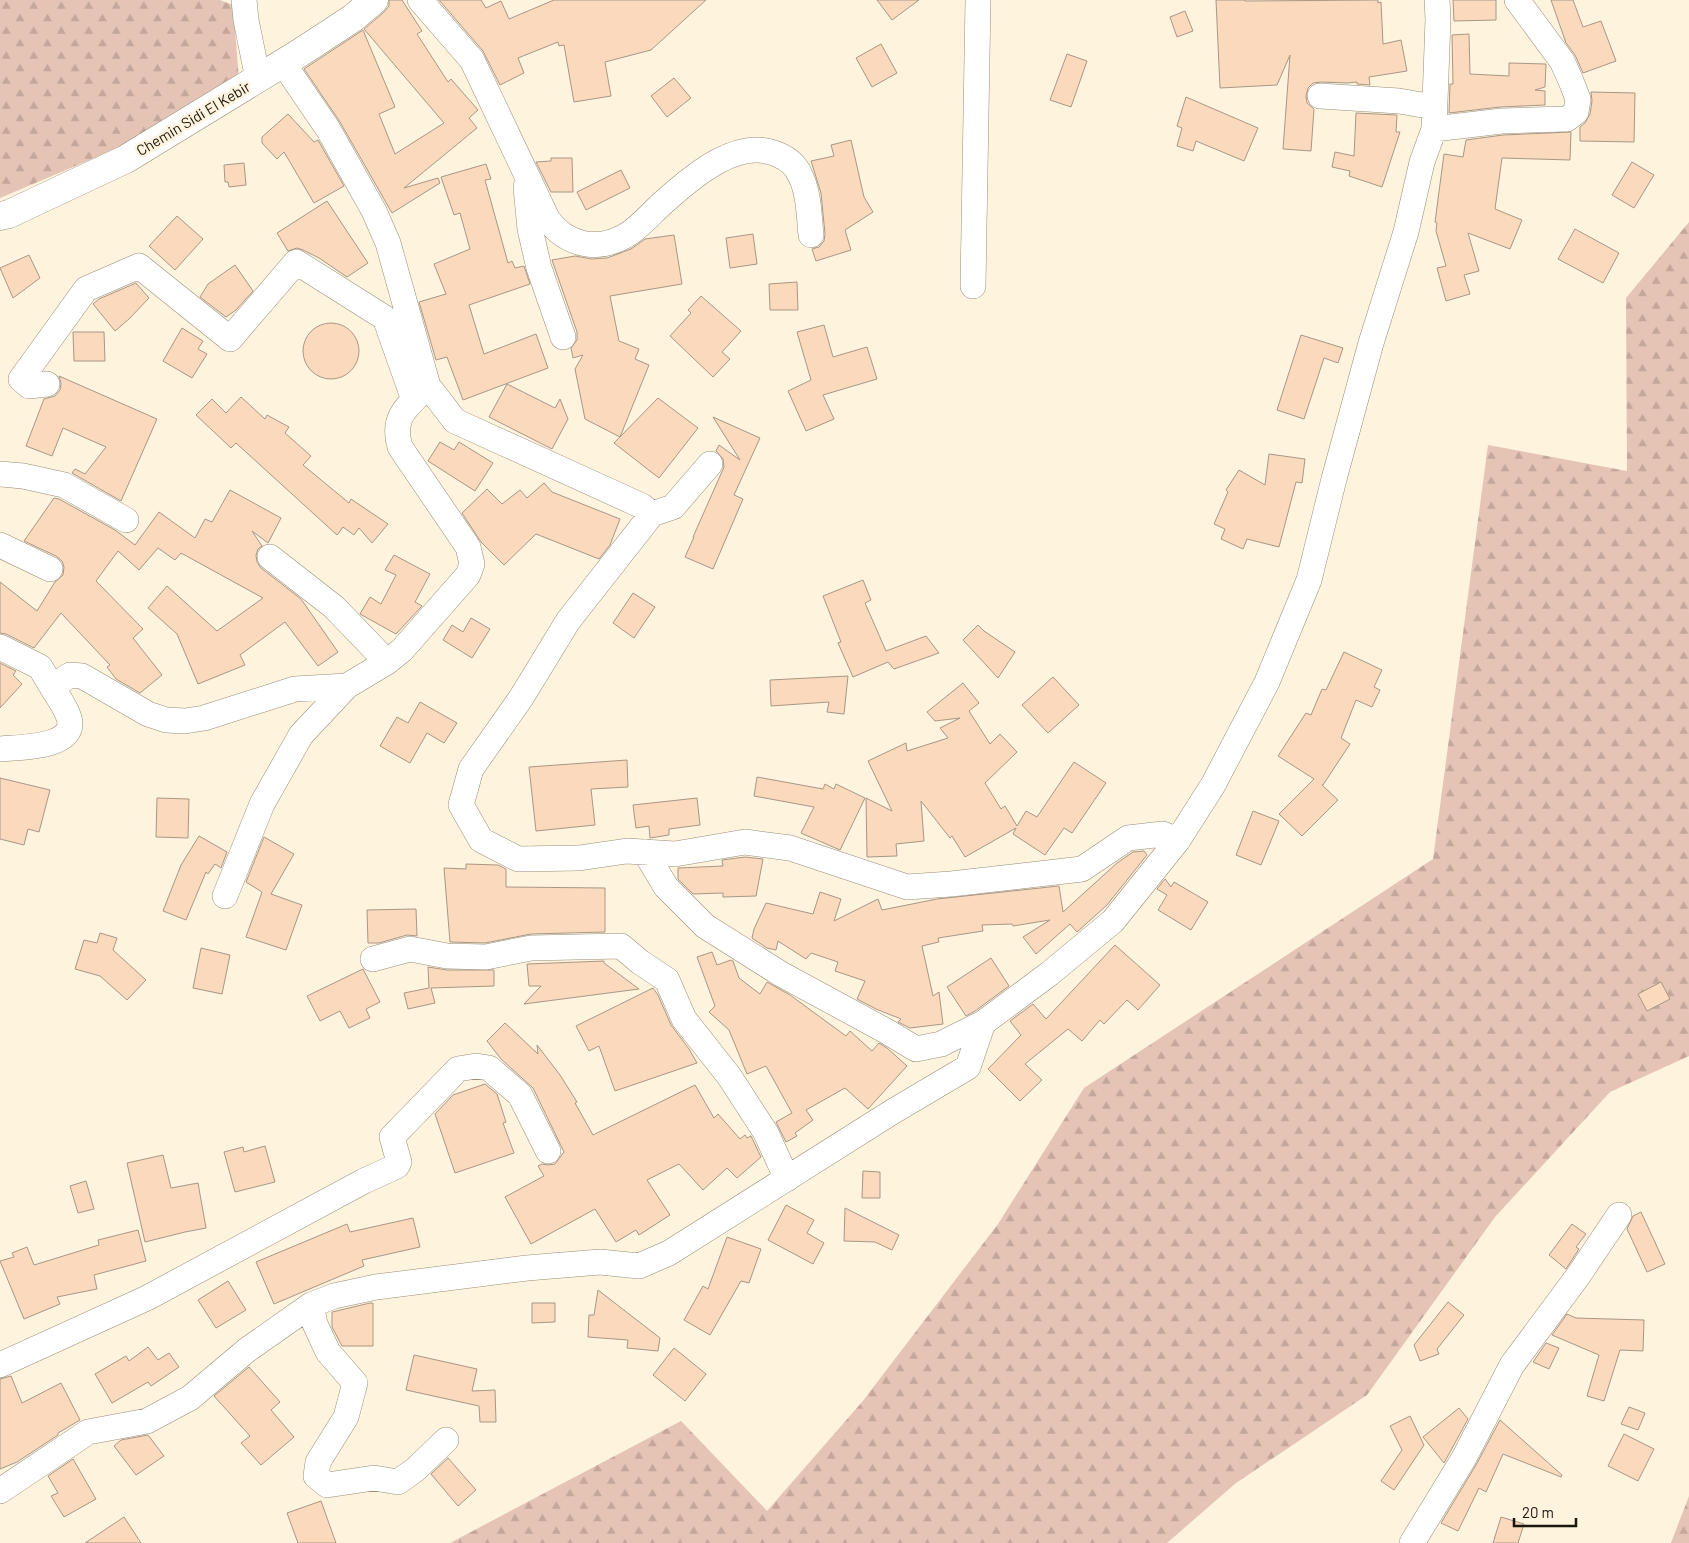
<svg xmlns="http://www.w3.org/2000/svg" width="1689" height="1543" viewBox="0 0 1689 1543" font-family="Barlow,sans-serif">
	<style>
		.forest { fill: url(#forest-firs) }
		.building { fill: #fad9bc; stroke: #a89787 }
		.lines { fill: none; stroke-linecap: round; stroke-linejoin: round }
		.street-casing { stroke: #978d79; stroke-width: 26 }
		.secondary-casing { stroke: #978d79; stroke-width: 29 }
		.street { stroke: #fff; stroke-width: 25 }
		.secondary { stroke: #fff; stroke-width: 28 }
		.labels { text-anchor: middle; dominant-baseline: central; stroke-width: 5; stroke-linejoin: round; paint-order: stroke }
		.street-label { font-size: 15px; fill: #1b170f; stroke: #fef3dd }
	</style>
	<defs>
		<pattern id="forest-firs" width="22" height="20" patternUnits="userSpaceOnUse" patternTransform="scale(1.25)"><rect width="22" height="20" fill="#e5c3b5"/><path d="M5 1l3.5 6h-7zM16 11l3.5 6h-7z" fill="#c4a79a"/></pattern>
	</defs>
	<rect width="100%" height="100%" fill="#fef3dd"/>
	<!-- forest -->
	<path class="forest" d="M0,0h220l13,5 6,75 -107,62 -132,56z
		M1689,222v834l-79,36 -115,125 -128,178 -131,88 -69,60h-717l231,-122 86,90 95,-109 136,-178 86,-136 349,-229 55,-414 139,26 -1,-173z
		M1689,1496v47h-18z"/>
	<!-- building -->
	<path class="building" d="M389,0h13l20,31 -5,3 31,48 3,-3 27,31 -9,8 8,10 -73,60 34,-10 2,5 -48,30 -52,-91 -36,-53 59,-39 32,77 -16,7 16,40 49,-31 -80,-94 20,-17 5,-6z
		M439,0h42l5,8 15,-7 8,18 45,-19h152l-55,50 -46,12 6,34 -37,6 -10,-57 -5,1 -1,-4 -40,16 6,15 -24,12 -17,-34z
		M877,0h42l-27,20z
		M1216,0h29v1l133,-1v3l3,-1 2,42 18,-4 6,31 -38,6 1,8 -13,-1v-2l-10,1 -26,-1 -8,1 -5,5 -2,8 1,7 7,6 -3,42 -28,-2 7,-94 -13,30 -57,3z
		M1453,0h43v20l-42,1z
		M1551,0h22l10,27 18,-6 15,40 -33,12 -8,-18 -9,-12z
		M1185,11l8,20 -16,6 -7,-20z
		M1469,34l1,40 39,2v-13l37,1 -1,23 -10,3 10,1v14l-45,2 -51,6 1,-29h3l-1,-49z
		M881,44l16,29 -25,14 -16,-29z
		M1067,54l20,7 -16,46 -21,-7z
		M674,78l17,20 -24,19 -16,-21z
		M1591,92l44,1 -1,49 -54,-1v-14l5,-4 5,-9 2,-13z
		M1186,97l72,31 -14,33 -48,-20 -3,10 -16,-5 5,-18 -5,-2z
		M1356,113l41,2 -1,17h4l-18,55 -33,-11 1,-5 -18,-4 3,-15 19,4z
		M288,114l26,28 4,-2 26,46 -30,17 -30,-51 -7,7 -15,-16v-6z
		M1571,132l-1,28 -68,-2 -7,51 27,11 -12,29 -42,-16 11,38 -15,4 6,19 -24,7 -9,-33 9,-2 -10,-35 1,-8 -2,-1 9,-68 19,3 3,-17 37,-5z
		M851,140l13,57 9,15 -28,18 6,20 -35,11 -4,-12 7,-2 5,-6 1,-7 -4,-41 -10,-32 23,-5 -3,-11z
		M551,158h21l1,34h-22l-15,-30 15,-1z
		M1632,162l22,13 -20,33 -22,-13z
		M244,163l2,22 -17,2 -1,-5h-3l-1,-17z
		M486,164l5,15 -6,1 23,83 4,-2 3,7 9,-2 6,18 -61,21 15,49 52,-20 12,34 -85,32 -16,-43 -11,3 -17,-58 27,-8 -12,-30 36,-15 -10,-36 -6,2 -13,-38z
		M621,170l9,18 -44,22 -9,-18z
		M327,201l41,62 -21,14 -28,-19 -16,-8 -6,-2 -9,3 -11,-18z
		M177,216l26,23 -28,31 -26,-24z
		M1575,229l44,24 -16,30 -45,-24z
		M753,234l4,30 -27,4 -4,-30z
		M674,235l8,49 -72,12 9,45 20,8 -4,10 14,6 -29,72 -35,-18 -10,-50 8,-14 -10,3 -2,-10 6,-8v-8l-25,-72 23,-4 17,3 15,-1 24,-9 14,-10z
		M29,255l11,23 -27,20 -13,-30z
		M235,265l18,26 -17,19 -10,7 -26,-20 8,-13z
		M797,282l1,28h-28l-1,-26z
		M136,283l13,15 -20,21 -14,12 -22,-27 6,-5z
		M701,296l40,35 -19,21 8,7 -17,18 -43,-41 21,-23 -3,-3z
		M303 351a28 28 0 1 1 56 0a28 28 0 1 1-56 0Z
		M824,325l9,32 34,-10 10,32 -54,16 11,24 -28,12 -18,-40 23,-11 -14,-48z
		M182,328l21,13 -5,8 9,5 -15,24 -29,-17z
		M73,332h31l1,29h-31z
		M1301,335l42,13 -5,15 -14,-5 -20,61 -27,-9z
		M59,376l98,43 -36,82 -49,-28 3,-4 10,5 21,-27 -43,-19 -11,28 -26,-10 18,-47 11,-3 5,-6 1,-7z
		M507,384l48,24 5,-9 8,20 -16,30 -63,-32z
		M241,397l24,22 2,-4 22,12 -4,6 26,23 -8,9 46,38 2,-4 37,25 -16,19 -13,-15 -5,7 -11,-8 -6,8 -101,-92 -5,5 -35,-33 16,-16 14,14z
		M658,398l40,30 -39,50 -45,-35z
		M713,417l47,21 -26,57 9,4 -30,70 -28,-12 9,-20h-1l31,-70 -1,-8 -7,-8 3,-6 21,15z
		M440,442l14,8 5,-8 34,21 -18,28 -47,-30z
		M1269,454l36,5 -3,24 -6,-1 -17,65 -32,-8 -4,10 -22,-10 4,-10 -11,-5 14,-32 -2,-2 13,-20 26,15z
		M544,483l8,9 68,27 -10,26 -11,14 -63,-25 -32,31 -23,-23 -19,-29 25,-24 15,15 18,-14 7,8z
		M230,490l51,28 -13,25 -16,-12 10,15 -4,3 -2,6 1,7 4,6 40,31 37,53 -20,14 -33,-44 -45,33 5,10 -47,19 -21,-50 -29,-26 19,-22 50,45 46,-33 -82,-45 -6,7 -17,-12 -19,22 -21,-19 -22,30 47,48 -10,9 29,37 -22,18 -24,-14 -9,-12 3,-2 -49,-52 -27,35 -28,-14 -6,-1v-51l37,29 18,-29 8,-7 1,-8 -2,-6 -6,-5 -32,-15 30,-43 5,1 56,31 20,15 24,-33 36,26 10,-19 7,3z
		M394,555l36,19 -15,28 7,4 -26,28 -36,-20 10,-17 11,7 15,-29 -11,-5z
		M863,580l8,20 -6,3 21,48 40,-15 13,17 -45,16 -6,-7 -35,15 -15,-34 3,-1 -18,-46z
		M633,593l22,14 -21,31 -21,-15z
		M471,618l19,11 -18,29 -29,-18 9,-15 11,7z
		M978,625l6,6 31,21 -17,26 -35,-38z
		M1344,652l38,18 -8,17 6,3 -8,17 -16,-7 -15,38 9,6 -27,41h-1l16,15 -36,36 -23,-22 35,-35 -36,-23 28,-43 5,2 11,-26 4,1z
		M0,663l16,8 -3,4 9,9 -22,24z
		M848,676l-4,38 -17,-2 2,-10 -58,4 -1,-26z
		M1053,677l26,28 -31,28 -26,-28z
		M963,683l16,20 -10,8 21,33 10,-10 17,18 -32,31 16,26 4,-3 12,20 9,-15 11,6 37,-55 32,21 -34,50 -8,-5 -19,27 -32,-21 3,-6 -51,29 -13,-21 -2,2 -29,-37 3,40 -28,3 1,12 -30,1 -1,-59 26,13 -24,-50 38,-18 1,8 41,-13 -8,-10 20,-10 -25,3 -8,-9z
		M420,702l37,21 -13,20 -17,-10 -17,30 -30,-17 17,-29 11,6z
		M627,760l1,27 -37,2 4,36 -59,6 -7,-64z
		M757,777l66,12 2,-5 9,5 2,-5 29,14 -25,52 -39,-17 13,-26 -60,-11z
		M0,778l50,12 -11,42 -11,-3 -4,16 -24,-6z
		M157,798l32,1 -1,39 -32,-1z
		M697,798l3,27 -31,4v6l-19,3 -1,-12 -13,2 -3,-23z
		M1253,811l26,10 -18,44 -25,-10z
		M199,836l28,16 -6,16 -6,-4 -7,10 -2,-2 -20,48 -23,-9 18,-46z
		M264,837l30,17 -23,40 31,11 -16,45 -40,-13 16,-45 -16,-10z
		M1144,851l3,4 -40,50 -30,27 -7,-8 -34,30 -13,-17 27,-17 -37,6 -1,-2 -30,1 1,6 -45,7 1,4 -17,4 11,50 6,-4 4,32 -33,4 -12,-6 3,-3 -25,-10 -19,-10 8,-18 -30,-10 3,-9 -27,-9 -5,6 -28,-18 -2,9 -9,-2 -15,-10 2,-9 12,-26 47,11 7,-22 21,7 -7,22 44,-22 4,11 55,-11 122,-13 4,26 54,-49 16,-11z
		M745,857l18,2 -7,37 -33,1v-4l-30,1 -15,-15v-11l45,-2 -1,-6z
		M466,864l32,1 8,4v18l99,1v44l-74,2 -46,9 -35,-1 -6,-74 22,1z
		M1165,879l6,8 3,-5 34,20 -17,28 -33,-20 9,-15 -10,-6z
		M416,909l1,27 -10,-1 -28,8h-11l-1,-33z
		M100,933l17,5 -4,12 33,30 -19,20 -27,-24 -25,-7 9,-29 13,3z
		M1115,945l45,40 -22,25 -11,-10 -23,24 -4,-4 -18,21 -14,-12 -43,35 17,16 -22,21 -32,-32 33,-34 -11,-14 23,-17 13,15z
		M201,948l29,7 -8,39 -29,-6z
		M712,952l5,13 14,-5 2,1 6,17 21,16 7,-12 23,13 56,41 4,-5 22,20 7,-8 8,5 20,18 -39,43 -23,-21 -39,22 7,10 -18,13 2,3 -11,6 -10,-20 16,-9 -26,-47 -19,8 -18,-44 -20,-18 6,-6 -18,-49z
		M991,958l18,28 -34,25 -9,5 -19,-29z
		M604,961v2l35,26 -115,15 17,-18h-12l-2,-22z
		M428,967l19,3h47v16l-63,2 4,15 -27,6 -4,-16 25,-5z
		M363,969l17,33 -14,7 4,9 -21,10 -9,-17 -20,10 -13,-25z
		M1661,982l9,17 -23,12 -9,-17z
		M653,988l5,7 13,30 18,24 8,14 -82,28 -16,-45 -10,5 -13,-25z
		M505,1023l33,31 -1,-9 23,30 17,27 -2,1 18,32 102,-50 19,33 4,-4 22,25 5,-4 2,3 4,-2 10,21 -24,21 -10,-10 -24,22 -24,-26 -32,16 23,35 -31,20 -3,-5 -20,12 -21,-33 -64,35 -26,-47 39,-21 -6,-10 4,-2 6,1 7,-1 9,-12 -31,-64 -32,-29 -14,-18z
		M485,1084l12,10 9,28 -3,1 11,30 -59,20 -20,-59 18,-19z
		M265,1146l10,36 -40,10 -11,-40 19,-5 1,5z
		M163,1155l8,33 27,-5 8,45 -21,4 -40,10 -18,-79z
		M863,1171l17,1v26h-18z
		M86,1181l8,28 -16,4 -8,-27z
		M786,1205l28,15 -7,13 17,10 -11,21 -45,-24z
		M845,1208l54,27 -7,15 -17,-8 -31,-1z
		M1641,1212l24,52 -18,8 -20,-43 6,-13z
		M413,1218l7,29 -58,13 2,6 -90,38 -18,-42 91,-38 3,8z
		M1572,1224l14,10 -10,13 3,2 -13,20 -17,-14z
		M138,1230l8,31 -52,14 3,14 -40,8 3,7 -36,15 -24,-58 14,-4 -2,-4 15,-6 7,18 65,-20 -1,-5z
		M727,1237l34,12 -12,34 -8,-2 -31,54 -26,-15 19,-34 5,3z
		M228,1281l18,29 -30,18 -18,-28z
		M598,1290l62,48 -2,13 -31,-3 1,-8 -40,-3 1,-22h5z
		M1448,1302l16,13 -27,34 2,5 -19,7 -6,-16z
		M370,1303h3v43h-31l-10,-19v-15z
		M532,1303h23v19l-23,1z
		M1567,1314l9,4 68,2 -1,31 -23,-1 -16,51 -17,-5 12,-41 -47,-20z
		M1546,1343l13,5 -10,21 -16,-7z
		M148,1347l10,13 11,-7 10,14 -28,19 -3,-4 -36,21 -17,-29 31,-18 3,5z
		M674,1348l32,26 -21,27 -32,-26z
		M414,1355l63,14 -5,22 23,-1 1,32h-16l-1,-16 -73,-16z
		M249,1367l31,35 -9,8 23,27 -33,28 -20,-22 9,-7 -36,-40z
		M11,1376l11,27 39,-20 19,37 -22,13v2l-41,27 -17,7v-90z
		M1629,1407l16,6 -7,17 -17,-6z
		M1459,1408l9,11 -24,44 -21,-26z
		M1410,1416l14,29 -30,45 -13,-9 21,-31 -12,-24z
		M1500,1420l62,55 -1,2 -58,-23 -17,38 -7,-4 -21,43 -17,-8 35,-58z
		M1624,1434l30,15 -16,32 -30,-15z
		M148,1435l16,21 -28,19 -22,-29 7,-6z
		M448,1458l28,32 -18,16 -27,-32z
		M73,1459l23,40 -32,18 -13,-21 7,-3 -10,-17z
		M321,1501l15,42h-38l-11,-30z
		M124,1517l17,26h-56z
		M1501,1517l23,7 -6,19h-25z"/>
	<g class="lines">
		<!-- street casing -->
		<g class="street-casing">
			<path id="street" d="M244,0l2,20 12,59
				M420,0l52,60 76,160c19,25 49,32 77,16 16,-9 27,-24 40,-35 28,-25 74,-65 114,-46 9,4 17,11 21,20 9,17 9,41 11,60
				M283,63l45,66 46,82 14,32 40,143 27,35 187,85 10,8 -84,107 -47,77 -50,71 -10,36 20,35 37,19 61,-1 48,-7 48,3 70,-12 45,6 117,39 44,-3 131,-15 46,-31 35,-4 15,6
				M1320,96l79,5 35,6
				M1434,129l68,-8 65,-2 9,-7 2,-13 -7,-18 -9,-20 -45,-61
				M526,187l4,42 9,39 24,69
				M973,286l5,-286
				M47,384l-18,2 -8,-7 65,-90 53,-23 91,73 66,-77 89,56 29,82
				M0,474l23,2 41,9 62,35
				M652,514l21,-7 37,-43
				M0,545l50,24
				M270,557l64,50 53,55
				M0,647l40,20 12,20
				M0,749c19,-2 78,-1 69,-31 -3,-11 -12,-22 -17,-31l18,-12 12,1 66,38 18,6 19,1 19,-3 91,-29 52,-3 40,-24 15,-12 66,-75 4,-11 -4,-17 -68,-100c-9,-31 8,-41 28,-61
				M645,852l21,35 39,39 76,48 105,57 30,18 25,-5 42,-21
				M225,896l37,-92 39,-69 46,-49
				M373,959l37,-10 37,7 39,1 45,-9 90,-2 19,16 27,18 17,39 45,57 37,57 21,46
				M311,1305l4,19 13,28 27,31 -9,34 -28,45 -2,14 11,9 47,-7 24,4 18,-13 30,-29
				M0,1365l147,-67 217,-117 33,-15 2,-4 -7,-25 66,-68 18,-3 13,2 31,27 28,56
				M0,1491l88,-59 59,-11 43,-23 57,-48 64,-45 23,-9 42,-9 151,-19 73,-6 39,4 30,-13 223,-141 76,-45 15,-44 66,-49 64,-53 65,-81 35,-55 54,-103 42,-102 25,-101 37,-136 35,-111 16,-70 12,-33 4,-110 -1,-19
				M1412,1543l52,-85 48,-93 66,-89 41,-61"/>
		</g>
		<!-- secondary casing -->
		<g class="secondary-casing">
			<path id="secondary" d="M0,216l9,-2 117,-55 172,-105 55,-36 21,-18"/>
		</g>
		<!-- street -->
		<use href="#street" class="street"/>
		<!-- secondary -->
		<use href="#secondary" class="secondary"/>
	</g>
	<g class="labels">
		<!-- street labels -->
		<g class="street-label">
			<text transform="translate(193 118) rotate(-31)">Chemin Sidi El Kebir</text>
		</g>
	</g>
	<!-- scale -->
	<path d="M1514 1518v8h62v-8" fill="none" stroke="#1b170f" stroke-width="2.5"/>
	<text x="1522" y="1518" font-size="15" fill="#1b170f" stroke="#fef3dd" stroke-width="4" paint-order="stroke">20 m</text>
</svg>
